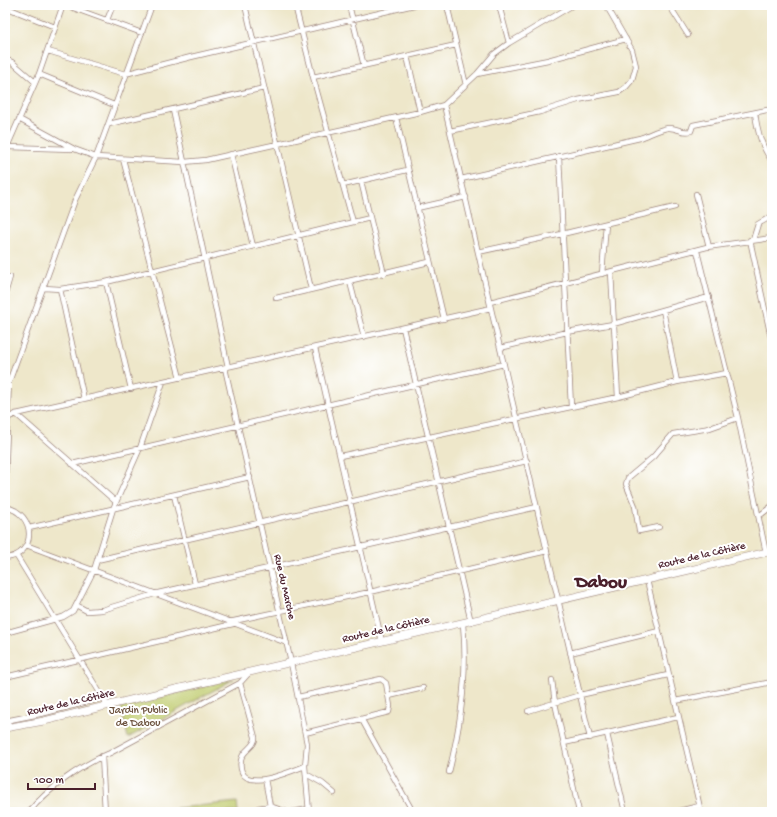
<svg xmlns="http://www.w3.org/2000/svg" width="777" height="817" viewBox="0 0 777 817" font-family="'Gochi Hand',sans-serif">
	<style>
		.green { fill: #bfcb6d; stroke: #84754c }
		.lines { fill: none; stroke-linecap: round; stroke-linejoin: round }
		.street-casing { stroke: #9c837a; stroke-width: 6 }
		.primary-casing { stroke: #9c837a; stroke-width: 8 }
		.street { stroke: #fff; stroke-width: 4.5 }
		.primary { stroke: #fff; stroke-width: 7 }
		.labels { text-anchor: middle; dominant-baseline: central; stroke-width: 4; stroke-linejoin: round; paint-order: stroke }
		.street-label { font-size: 11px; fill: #4a1f2b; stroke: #fff }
		.park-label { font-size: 11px; fill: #6d533f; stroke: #fff }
		.town-label { font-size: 19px; font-weight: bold; fill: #4a1f2b; stroke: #fff }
	</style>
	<rect width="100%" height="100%" fill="#fff"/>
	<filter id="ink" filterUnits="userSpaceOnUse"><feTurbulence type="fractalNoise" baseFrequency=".025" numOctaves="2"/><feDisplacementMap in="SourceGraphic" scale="8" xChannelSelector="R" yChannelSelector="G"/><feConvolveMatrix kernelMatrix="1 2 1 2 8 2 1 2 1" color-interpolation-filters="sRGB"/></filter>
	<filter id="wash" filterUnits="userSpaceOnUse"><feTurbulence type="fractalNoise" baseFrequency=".012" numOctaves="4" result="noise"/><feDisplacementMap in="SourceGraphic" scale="16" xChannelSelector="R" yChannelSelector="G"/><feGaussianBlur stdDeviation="0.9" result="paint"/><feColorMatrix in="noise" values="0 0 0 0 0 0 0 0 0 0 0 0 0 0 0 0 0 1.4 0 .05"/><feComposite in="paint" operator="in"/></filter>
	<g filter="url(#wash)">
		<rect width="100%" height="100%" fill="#eee7ca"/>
		<!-- green -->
		<path class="green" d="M234,679l-106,59 -7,-31z
			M237,802l1,10h-62v-4z"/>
	</g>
	<g filter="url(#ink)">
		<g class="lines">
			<!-- street casing -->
			<g class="street-casing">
				<path id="street" d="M63,5l-24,69 -32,73 65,2
					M65,5l77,28
					M245,5l66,284
					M295,5l18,72 40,145
					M349,5l15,61
					M447,5l19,80
					M499,5l10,38
					M669,5l19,30
					M5,7l50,20
					M107,20l6,-15
					M48,51l77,23 66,-17 223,-52
					M407,56l13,56
					M5,59l7,3 23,20
					M39,74l75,31
					M477,74l71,-14 78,-21
					M313,77l143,-32
					M444,105l146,633
					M173,110l55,257
					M755,113c2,16 7,35 17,48
					M396,118l48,201
					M19,119l55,30 22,8 88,5 22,-2 214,-48 24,-7 33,-31 17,-20 15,-11 64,-38
					M109,124l155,-36
					M450,131l90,-19 38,-12 41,-8 7,-5 6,-7 4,-14 -4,-16 -26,-45
					M231,154l22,92
					M559,156l12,251
					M123,159l57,219
					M461,179l179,-41c9,-3 19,-9 28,-10 9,-1 14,6 23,3l2,-6 79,-16
					M361,181l23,93
					M343,185l64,-15
					M696,194l13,53
					M417,208l49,-11
					M750,240l22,102
					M753,240l5,-16 14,-8
					M697,251l41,167 28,135
					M478,252l84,-18 113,-27
					M611,272l7,125
					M602,274l4,-50
					M106,282l25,107
					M350,282l14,55
					M44,288l16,1 46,-7 264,-64
					M60,289l24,110
					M5,294l5,-17
					M276,298l153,-36
					M490,302l217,-55 65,-9
					M663,310l14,72
					M403,328l68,294
					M315,348l67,294
					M500,348l67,-16 46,-8 96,-27
					M225,368l66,295 16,81 -2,22 4,46
					M16,414l100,88
					M5,419l11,-5 475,-106
					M340,456l278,-59 59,-15 50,-9
					M72,464l432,-100
					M5,481l4,-99 66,-182 21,-43 56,-152
					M174,495l21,89
					M5,507c32,6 32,49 0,51
					M759,516l13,-10
					M659,527l-20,4 -4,-25 -9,-22 2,-6 25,-21 20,-23 37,-6 28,-10
					M29,528l221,-51
					M26,545l261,98
					M16,555l92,151
					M97,560l430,-99
					M647,580l54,232
					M76,605l11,6 15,-1 56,-17 379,-86
					M229,622l141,-30 177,-41
					M5,633l58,-16 10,-6 21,-41 19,-61 27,-61 23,-66
					M570,653l89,-22
					M5,677l228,-53
					M552,680l3,23 24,109
					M240,683l15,54c1,9 -10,12 -13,20 -2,5 -2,10 0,15 7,18 50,-1 63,-6
					M389,696l34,-8
					M298,697l83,-18 5,4 4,23 -1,6 -84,21
					M675,701l97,-19
					M528,711l52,-16 88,-20
					M362,720l51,92
					M5,724l5,-4 35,-7 58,-15
					M607,734l18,78
					M564,743l114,-26
					M102,756l3,56
					M449,772c12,-48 19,-99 14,-148
					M306,774l16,9 12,10
					M265,779l5,27
					M29,812c18,-23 54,-48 81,-59l130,-70 9,-10
					M255,812l3,-4 12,-2 17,6
					M292,812l16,-3
					M675,812l24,-6"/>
			</g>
			<!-- primary casing -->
			<g class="primary-casing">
				<path id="primary" d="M5,728l39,-7 119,-29 609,-141"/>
			</g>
			<!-- street -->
			<use href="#street" class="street"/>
			<!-- primary -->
			<use href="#primary" class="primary"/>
		</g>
	</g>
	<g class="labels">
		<!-- street labels -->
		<g class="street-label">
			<text transform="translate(702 556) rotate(-13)">Route de la Côtière</text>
			<text transform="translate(284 587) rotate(77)">Rue du Marche</text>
			<text transform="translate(386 630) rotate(-13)">Route de la Côtière</text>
			<text transform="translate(71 703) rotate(-13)">Route de la Côtière</text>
		</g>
		<!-- park labels -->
		<g class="park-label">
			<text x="138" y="711">Jardin Public<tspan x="138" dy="13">de Dabou</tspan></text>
		</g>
		<!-- town labels -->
		<g class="town-label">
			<text x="601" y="583">Dabou</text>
		</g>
	</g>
	<!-- margin -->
	<rect width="777" height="817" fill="none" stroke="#fff" stroke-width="20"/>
	<!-- scale -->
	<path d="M28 783v6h67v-6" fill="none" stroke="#4a1f2b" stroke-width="2"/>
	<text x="34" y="783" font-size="12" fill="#4a1f2b" stroke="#ffffff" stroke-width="3" paint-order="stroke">100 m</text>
</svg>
